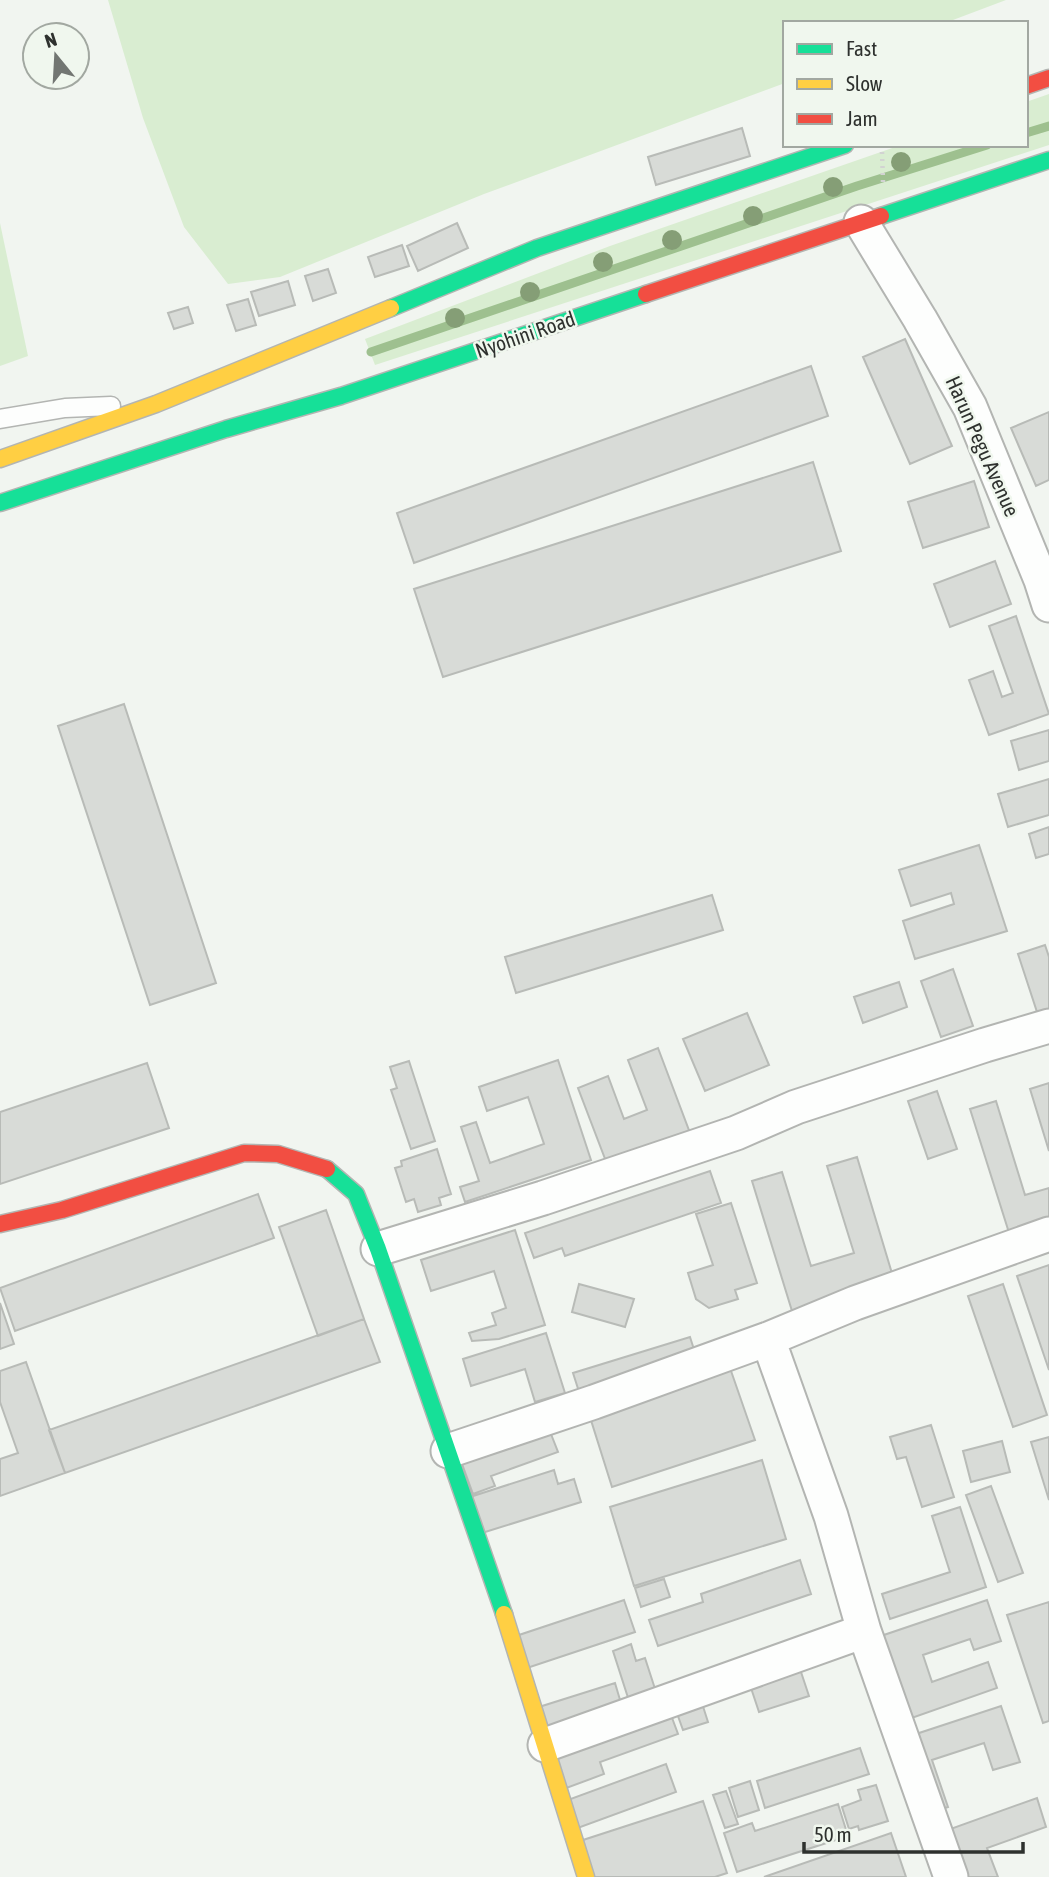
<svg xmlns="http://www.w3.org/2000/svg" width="1049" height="1877" viewBox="0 0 1049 1877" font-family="'Asap Condensed',sans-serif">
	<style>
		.green { fill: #d9edd1 }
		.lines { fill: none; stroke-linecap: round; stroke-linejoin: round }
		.stream { stroke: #9ec08f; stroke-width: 9 }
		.building { fill: #d8dbd7; stroke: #b8bbb7; stroke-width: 2 }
		.lane-casing { stroke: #b3b5b2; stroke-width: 21 }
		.street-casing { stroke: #b3b5b2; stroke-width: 37 }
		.fast-casing { stroke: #b3b5b2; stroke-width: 19 }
		.slow-casing { stroke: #b3b5b2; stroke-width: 19 }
		.jam-casing { stroke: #b3b5b2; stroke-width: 19 }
		.path { stroke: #d2d3d2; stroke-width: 4.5; stroke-dasharray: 2 5; stroke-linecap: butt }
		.lane { stroke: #fdfefd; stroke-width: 18 }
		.street { stroke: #fdfefd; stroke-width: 33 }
		.fast { stroke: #16e098; stroke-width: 16 }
		.slow { stroke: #ffcf43; stroke-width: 16 }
		.jam { stroke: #f24e42; stroke-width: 16 }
		.tree { fill: #859e76 }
		.labels { text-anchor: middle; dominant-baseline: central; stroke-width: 5; stroke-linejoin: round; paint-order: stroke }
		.street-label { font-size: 21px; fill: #2e312e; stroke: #f0f7ee }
	</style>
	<rect width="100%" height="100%" fill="#f1f5f0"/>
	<!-- green -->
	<path class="green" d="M108,0h898l-61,23h-160v60l-301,111 -204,83 -52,7 -44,-57 -41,-109z
		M1049,94v51l-674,220 -10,-26 245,-93 291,-101h125v-43z
		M0,223l28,133 -28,10z"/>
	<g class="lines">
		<!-- stream -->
		<path class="stream" d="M1026,133l23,-7
			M371,352l486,-166 130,-41"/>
	</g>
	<!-- building -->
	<path class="building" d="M742,128l8,28 -94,29 -8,-28z
		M457,223l11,25 -50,23 -11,-25z
		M402,245l7,21 -34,11 -7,-20z
		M328,269l8,24 -23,8 -8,-25z
		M288,281l7,24 -36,11 -8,-24z
		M248,299l8,26 -20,6 -9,-26z
		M188,307l5,16 -19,6 -6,-16z
		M905,339l47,107 -42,18 -47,-107z
		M811,366l17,50 -414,147 -17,-50z
		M1049,412v68l-13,6 -25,-58z
		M813,462l28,89 -398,126 -29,-88z
		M974,481l15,46 -66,21 -15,-46z
		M995,561l16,43 -61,23 -16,-43z
		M1016,616l33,98 -60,21 -20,-55 24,-9 9,26 11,-4 -24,-67z
		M124,704l92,279 -66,22 -92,-279z
		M1049,730v31l-30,9 -8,-29z
		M1049,779v36l-41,12 -10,-33z
		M1049,827v27l-13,4 -7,-24z
		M979,845l28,86 -92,28 -12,-38 51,-17 -3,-11 -40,13 -12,-36z
		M712,895l11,35 -207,63 -11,-36z
		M1045,945l4,12v55l-11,3 -20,-61z
		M953,969l20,57 -32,11 -20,-56z
		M899,982l8,25 -44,16 -9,-26z
		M747,1013l22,52 -64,26 -22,-52z
		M658,1048l32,85 -83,31 -29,-76 30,-12 16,43 23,-9 -19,-50z
		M558,1060l33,100 -126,42 -5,-15 19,-6 -18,-54 15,-5 14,41 54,-19 -16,-47 -41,14 -8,-24z
		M409,1061l26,80 -24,8 -20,-59 6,-2 -7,-21z
		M147,1063l22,65 -169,56v-72z
		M1049,1083v68l-19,-62z
		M937,1091l20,58 -29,10 -20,-58z
		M996,1101l29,94 24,-7v39l-38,12 -41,-130z
		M437,1149l14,45 -12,4 2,7 -23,7 -4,-13 -8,3 -11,-34 7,-2 -1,-5z
		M857,1157l37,123 -102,31 -40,-130 30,-9 29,94 43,-13 -27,-87z
		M710,1171l11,32 -156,53 -3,-8 -28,10 -9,-25z
		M258,1194l16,44 -259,93 -15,-43z
		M731,1203l26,80 -22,7 3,9 -29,9 -13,-9 -8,-26 25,-8 -17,-51z
		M326,1210l38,109 -46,17 -39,-109z
		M515,1230l30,95 -46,14 -27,2 -3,-8 27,-8 -4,-12 14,-5 -12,-37 -63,20 -10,-31z
		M1049,1265v105l-32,-94z
		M579,1284l55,15 -9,28 -53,-15z
		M1003,1284l44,131 -34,12 -45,-131z
		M0,1303l14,41 -14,5z
		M364,1319l16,43 -315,111 -16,-43z
		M546,1333l19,60 -30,9 -10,-33 -54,17 -8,-27z
		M690,1337l8,25 -117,36 -8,-25z
		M26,1362l39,111 -65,23v-37l18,-6 -18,-51v-31z
		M730,1368l25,72 -143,47 -22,-70z
		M931,1425l23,72 -32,10 -16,-50 -9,2 -7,-22z
		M549,1429l9,23 -67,24 4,10 -22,8 -12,-33z
		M1049,1437v63l-18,-58z
		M1002,1441l8,31 -39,10 -8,-31z
		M762,1460l24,79 -152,47 -24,-79z
		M554,1470l4,14 16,-5 7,23 -99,31 -12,-36z
		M991,1486l32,87 -25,9 -32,-87z
		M960,1507l26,80 -96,32 -8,-25 68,-22 -18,-56z
		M800,1560l11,34 -153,52 -9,-26 54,-18 -2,-8z
		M664,1579l6,18 -29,10 -6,-19z
		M624,1600l11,32 -111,37 -11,-32z
		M987,1600l14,41 -27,9 -4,-11 -47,16 9,27 56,-20 9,26 -91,32 -28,-83z
		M1049,1602v119l-6,2 -36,-108z
		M631,1644l5,17 9,-3 13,40 -27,9 -18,-56z
		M800,1669l9,27 -50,16 -9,-27z
		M615,1683l8,27 -76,23 -8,-26z
		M700,1697l8,25 -25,8 -9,-25z
		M1001,1706l19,56 -27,8 -9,-27 -52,17 16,47 -17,5 -24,-75z
		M668,1707l10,27 -78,28 4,12 -43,16 -14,-40z
		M860,1748l9,26 -104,34 -8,-27z
		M666,1764l10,28 -101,37 -10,-28z
		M750,1781l9,29 -21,7 -9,-29z
		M876,1785l12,36 -29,9 -1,-4 -9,3 -7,-22 19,-7 -3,-10z
		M726,1791l12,33 -13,4 -12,-33z
		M1037,1798l9,29 -59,21 11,29h-41l-15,-45z
		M703,1801l24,72 -12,4h-124l-11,-36z
		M838,1804l10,32 -111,36 -13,-39 28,-10 3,8z
		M891,1833l15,44h-142z"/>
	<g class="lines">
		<!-- lane casing -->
		<g class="lane-casing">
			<path id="lane" d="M0,419l65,-11 46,-2"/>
		</g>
		<!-- street casing -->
		<g class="street-casing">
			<path id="street" d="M861,222l59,97 50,88 71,173 8,25
				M378,1249l165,-51 193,-65 60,-26 189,-62 64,-19
				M768,1339l63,177 33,115 87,246
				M448,1451l146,-49 174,-63 87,-36 194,-69
				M545,1745l319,-114"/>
		</g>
		<!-- fast casing -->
		<g class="fast-casing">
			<path id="fast" d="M881,216l168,-56
				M391,308l146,-60 308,-103
				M0,503l226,-74 115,-33 305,-102
				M327,1169l29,25 22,55 126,365"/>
		</g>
		<!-- slow casing -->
		<g class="slow-casing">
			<path id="slow" d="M0,459l156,-55 235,-96
				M504,1614l82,263"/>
		</g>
		<!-- jam casing -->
		<g class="jam-casing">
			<path id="jam" d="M1026,86l23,-8
				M646,294l235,-78
				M0,1224l62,-14 182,-57 34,1 49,15"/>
		</g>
		<!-- path -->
		<path class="path" d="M882,152l1,30"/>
		<!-- lane -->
		<use href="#lane" class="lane"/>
		<!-- street -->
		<use href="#street" class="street"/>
		<!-- fast -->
		<use href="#fast" class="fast"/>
		<!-- slow -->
		<use href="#slow" class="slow"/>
		<!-- jam -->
		<use href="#jam" class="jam"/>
	</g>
	<!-- trees -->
	<g class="tree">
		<circle cx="901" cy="162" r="10"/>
		<circle cx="833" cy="187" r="10"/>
		<circle cx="753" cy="216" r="10"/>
		<circle cx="672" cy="240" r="10"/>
		<circle cx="603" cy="262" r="10"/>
		<circle cx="530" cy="292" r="10"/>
		<circle cx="455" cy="318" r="10"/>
	</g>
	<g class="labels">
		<!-- street labels -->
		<g class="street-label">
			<text transform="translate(525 334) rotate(-19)">Nyohini Road</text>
			<text transform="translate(983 446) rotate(66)">Harun Pegu Avenue</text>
		</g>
	</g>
	<!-- legend -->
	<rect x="783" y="21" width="245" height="126" fill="#f0f7ee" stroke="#a2a8a1" stroke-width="2"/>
	<rect x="797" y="44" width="35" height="10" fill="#16e098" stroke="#a2a8a1" stroke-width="2"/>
	<text x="846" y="56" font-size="21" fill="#2e312e">Fast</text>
	<rect x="797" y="79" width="35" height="10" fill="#ffcf43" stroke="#a2a8a1" stroke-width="2"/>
	<text x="846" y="91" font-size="21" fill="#2e312e">Slow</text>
	<rect x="797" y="114" width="35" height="10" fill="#f24e42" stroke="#a2a8a1" stroke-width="2"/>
	<text x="846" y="126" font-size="21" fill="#2e312e">Jam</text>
	<!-- north arrow -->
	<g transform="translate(56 56) rotate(342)"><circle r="33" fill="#f0f7ee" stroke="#a2a8a1" stroke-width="2"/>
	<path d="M0-5L12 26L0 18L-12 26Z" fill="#727672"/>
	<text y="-10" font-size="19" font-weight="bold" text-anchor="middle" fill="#2e312e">N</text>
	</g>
	<!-- scale -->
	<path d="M804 1842v10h219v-10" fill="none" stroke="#2e312e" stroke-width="3.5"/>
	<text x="814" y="1842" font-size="21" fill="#2e312e" stroke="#f0f7ee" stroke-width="5" paint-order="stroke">50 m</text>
</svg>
